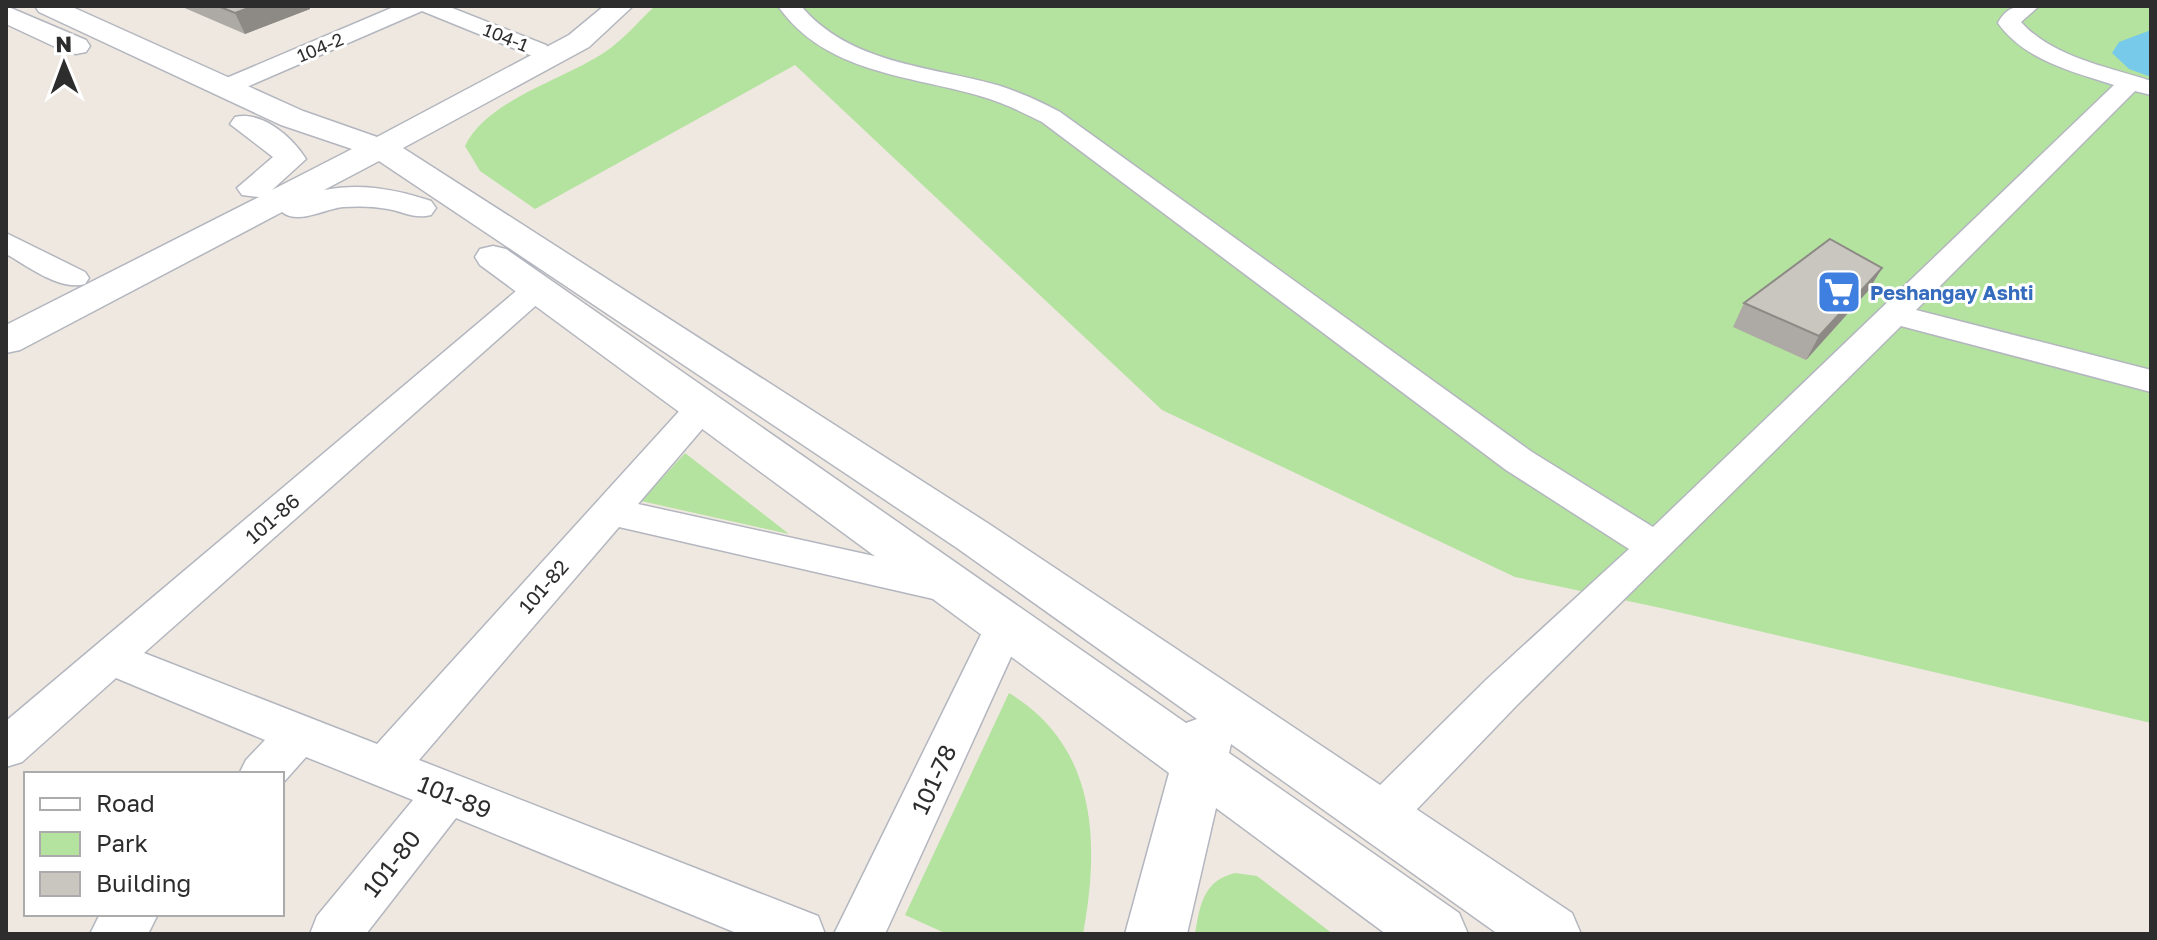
<svg xmlns="http://www.w3.org/2000/svg" width="2157" height="940" viewBox="0 0 2157 940" font-family="'Golos Text',sans-serif">
	<style>
		.green { fill: #b4e29f }
		.water { fill: #78caeb }
		.lines { fill: none; stroke-linecap: round; stroke-linejoin: round }
		.street-casing { stroke: #b3b6bf; stroke-width: 3 }
		.secondary-casing { stroke: #b3b6bf; stroke-width: 3 }
		.street { fill: #fff; fill-rule: evenodd }
		.secondary { fill: #fff; fill-rule: evenodd }
		.wall { fill: #ada9a4 }
		.shaded-wall { fill: #8d8a86 }
		.building { fill: #c9c5bf; stroke: #8d8a86; stroke-width: 2 }
		.labels { text-anchor: middle; dominant-baseline: central; stroke-width: 6; stroke-linejoin: round; paint-order: stroke }
		.far-street-label { font-size: 18px; fill: #2d2d2d; stroke: #fff }
		.shop-label { font-size: 20px; font-weight: bold; fill: #366cbe; stroke: #fff; text-anchor: start }
		.street-label { font-size: 20px; fill: #2d2d2d; stroke: #fff }
		.near-street-label { font-size: 24px; fill: #2d2d2d; stroke: #fff }
	</style>
	<rect width="100%" height="100%" fill="#eee8e0"/>
	<!-- green -->
	<path class="green" d="M655,6h1496v717l-490,-115 -146,-31 -353,-167 -367,-345 -260,144 -55,-38 -15,-25c22,-46 98,-66 140,-94 18,-12 34,-31 50,-46z
		M685,453l104,81 -148,-33z
		M1009,693c88,53 91,149 74,241h-136l-42,-19z
		M1235,873l22,3 76,58h-138c5,-29 8,-53 40,-61z"/>
	<!-- water -->
	<path class="water" d="M2151,30v47l-22,-8 -17,-16 7,-11z"/>
	<g class="lines">
		<!-- street casing -->
		<g class="street-casing">
			<path id="street" d="M396,6h51l99,39 4,5 -4,5h-16l-108,-44 -187,81h-18l-3,-5 3,-5z
				M778,6h23c49,58 128,60 196,79 22,7 43,16 63,27l472,340 121,75 461,-442c-41,-13 -90,-25 -116,-62 10,-19 22,-17 41,-17l-18,16c31,35 87,45 130,59v14l-16,-4 -219,219 235,60v22l-250,-66 -384,379 -121,126 -16,6 -16,-6 -7,-15 7,-15 123,-122 142,-130 -123,-79 -464,-348c-20,-10 -40,-20 -62,-26 -72,-21 -155,-23 -202,-90z
				M6,233l79,39 4,6 -4,6c-26,7 -57,-18 -79,-30z
				M539,278l11,3 4,6 -4,6 -406,360 233,91 315,-347 12,-3 12,3 5,8 -5,8 -78,91 313,69 14,4 6,11 -6,11 -14,4 -332,-76 -200,233 399,156 7,18h-86l-283,-116 -90,116h-56l7,-18 96,-116 -107,-43 -24,27v-10h-43l7,-14 19,-20 -149,-62 -94,84 -16,5v-46l522,-440z
				M1006,608l14,4 6,12 -141,310h-51l158,-322z
				M100,914h58l-10,20h-58z"/>
		</g>
		<!-- secondary casing -->
		<g class="secondary-casing">
			<path id="secondary" d="M6,6l80,34 4,6 -4,6 -10,2 -10,-2 -60,-28z
				M35,6h35l233,105 74,26 192,-102 35,-29h29l-44,41 -186,101 586,376 583,389 9,21h-83l-267,-190 -2,9 230,160 9,21h-82l-170,-126 -29,126h-62l44,-161 -689,-508 -5,-8 5,-8 13,-3 13,3 680,474 11,-4 -240,-171 -578,-387 -55,29c37,-7 71,-1 107,11l5,7 -5,7c-17,4 -27,-3 -43,-6 -15,-3 -30,-3 -45,-2 -19,2 -45,18 -61,5l-262,138 -14,3v-28l253,-128 -17,-2 -5,-7 36,-31 -43,-33 5,-7c28,-6 57,20 71,42l-34,31 80,-41 -71,-24 -242,-113z"/>
		</g>
		<!-- street -->
		<use href="#street" class="street"/>
		<!-- secondary -->
		<use href="#secondary" class="secondary"/>
	</g>
	<!-- wall -->
	<path class="wall" d="M180,6h129l1,3 -65,25z
		M1882,268l-14,23 -62,69 -73,-33 11,-24z"/>
	<!-- shaded-wall -->
	<path class="shaded-wall" d="M254,6h55l1,3 -65,25 -10,-21z
		M1882,268l-14,23 -62,69 13,-24z"/>
	<!-- building -->
	<path class="building" d="M218,6h36l-19,7z
		M1830,239l52,29 -63,68 -75,-33z"/>
	<!-- icons -->
	<defs>
		<g id="supermarket-square" transform="scale(2.3)"><rect x="-9" y="-9" width="18" height="18" rx="4" fill="#3f7fe0" stroke="#fff"/><path d="M-6-5.5h2.5l.6 2H6L4.5 2H-2.5L-4.4-4H-6ZM-1.5 3.2a1.3 1.3 0 1 0 .1 0ZM3 3.2a1.3 1.3 0 1 0 .1 0Z" fill="#fff"/></g>
	</defs>
	<g fill-rule="evenodd">
		<use href="#supermarket-square" x="1839" y="292"/>
	</g>
	<g class="labels">
		<!-- far-street labels -->
		<g class="far-street-label">
			<text transform="translate(506 37) rotate(22)">104-1</text>
			<text transform="translate(320 47) rotate(-23)">104-2</text>
		</g>
		<!-- shop labels -->
		<g class="shop-label">
			<text x="1870" y="292">Peshangay Ashti</text>
		</g>
		<!-- street labels -->
		<g class="street-label">
			<text transform="translate(272 518) rotate(-41)">101-86</text>
			<text transform="translate(543 586) rotate(-49)">101-82</text>
		</g>
		<!-- near-street labels -->
		<g class="near-street-label">
			<text transform="translate(933 779) rotate(-65)">101-78</text>
			<text transform="translate(455 796) rotate(22)">101-89</text>
			<text transform="translate(391 863) rotate(-52)">101-80</text>
		</g>
	</g>
	<!-- border -->
	<rect width="2157" height="940" fill="none" stroke="#2d2d2d" stroke-width="16"/>
	<!-- legend -->
	<rect x="24" y="772" width="260" height="144" fill="#ffffff" stroke="#ababab" stroke-width="2"/>
	<rect x="40" y="798" width="40" height="12" fill="#ffffff" stroke="#ababab" stroke-width="2"/>
	<text x="96" y="812" font-size="24" fill="#2d2d2d">Road</text>
	<rect x="40" y="832" width="40" height="24" fill="#b4e29f" stroke="#ababab" stroke-width="2"/>
	<text x="96" y="852" font-size="24" fill="#2d2d2d">Park</text>
	<rect x="40" y="872" width="40" height="24" fill="#c9c5bf" stroke="#ababab" stroke-width="2"/>
	<text x="96" y="892" font-size="24" fill="#2d2d2d">Building</text>
	<!-- north arrow -->
	<g transform="translate(64 64) rotate(359)" stroke="#ffffff" stroke-width="6" paint-order="stroke">
	<path d="M0-6L14 30L0 20L-14 30Z" fill="#2d2d2d"/>
	<text y="-12" font-size="22" font-weight="bold" text-anchor="middle" fill="#2d2d2d">N</text>
	</g>
</svg>
